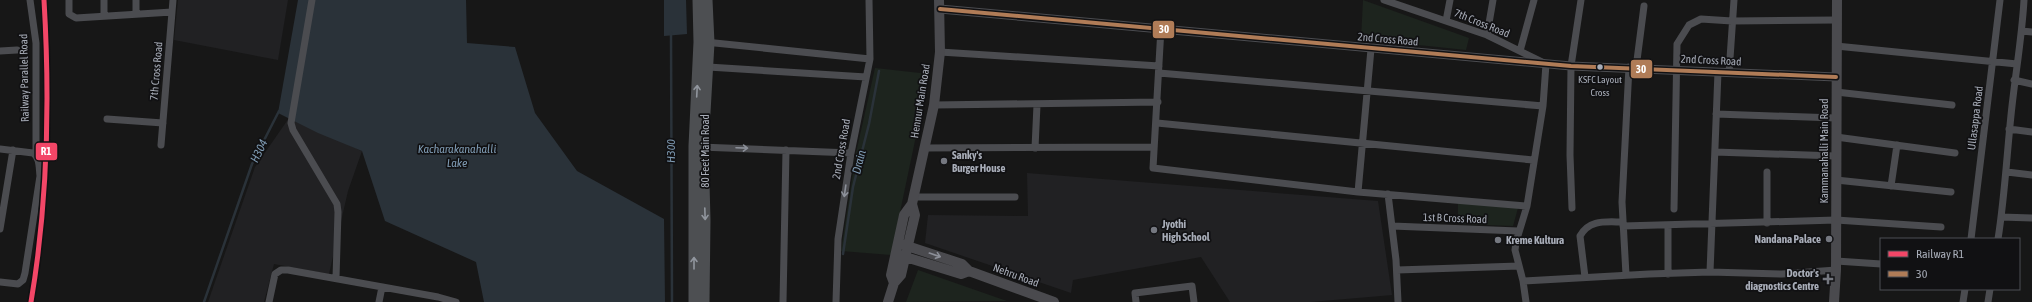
<svg xmlns="http://www.w3.org/2000/svg" width="2032" height="302" viewBox="0 0 2032 302" font-family="'Asap Condensed',sans-serif">
	<style>
		.built { fill: #212123 }
		.green { fill: #1d241e }
		.water { fill: #2a3239 }
		.lines { fill: none; stroke-linecap: round; stroke-linejoin: round }
		.stream { stroke: #2a3239; stroke-width: 2.5 }
		.minor { stroke: #4b4c50; stroke-width: 7 }
		.tertiary { stroke: #4b4c50; stroke-width: 9 }
		.secondary { stroke: #4a4a4e; stroke-width: 10 }
		.primary { stroke: #4d4f52; stroke-width: 11 }
		.bus-1-casing { stroke: #111113; stroke-width: 7 }
		.bus-1 { stroke: #b07c57; stroke-width: 4 }
		.rail-1-casing { stroke: #111113; stroke-width: 8 }
		.rail-1 { stroke: #f34667; stroke-width: 5 }
		.oneway { stroke: #91969e }
		.oneway2 { stroke: #8c9099 }
		.oneway3 { stroke: #8c8f98 }
		.bus-dot { fill: #a8adb8; stroke: #111113; stroke-width: 1.5 }
		.poi-dot { fill: #757880; stroke: #111113; stroke-width: 1.5 }
		.labels { text-anchor: middle; dominant-baseline: central; stroke-width: 3.5; stroke-linejoin: round; paint-order: stroke }
		.bus-label { font-size: 10px; fill: #a8adb8; stroke: #111113 }
		.street-label { font-size: 11px; fill: #a8adb8; stroke: #111113 }
		.poi-label { font-size: 11px; font-weight: bold; fill: #a8adb8; stroke: #111113; text-anchor: start }
		.water-label { font-size: 12px; font-style: italic; fill: #7f9bb3; stroke: #111113 }
		.line-badge { stroke: #111113; stroke-width: 1.5 }
		.badge-label { font-size: 11px; text-anchor: middle; font-weight: bold; fill: #fff }
	</style>
	<rect width="100%" height="100%" fill="#171717"/>
	<!-- built -->
	<path class="built" d="M178,0h110l-10,60 -104,-20z
		M289,118l73,33 -14,40 -19,83 -55,-10 -10,38h-56l47,-135z
		M1027,173l351,28 14,94 -81,7h-81l-29,-45 -128,23 -2,13 -146,-50 3,-28 100,1z"/>
	<!-- green -->
	<path class="green" d="M1363,0l106,38 -3,12 -105,-11z
		M875,68l54,6 -38,181 -50,-4 15,-98z
		M1458,201l60,7 -5,18 -55,-2z
		M918,270l89,31 -101,1z"/>
	<!-- water -->
	<path class="water" d="M298,0h168l1,43 48,4 20,66 42,58 87,48 1,83h-181l-8,-40 -91,-41 -23,-70 -44,-18 -40,-20z
		M664,0h22l1,34 -23,2z"/>
	<g class="lines">
		<!-- stream -->
		<path class="stream" d="M671,33l1,269
			M843,254l10,-67 16,-63 10,-53
			M204,302l48,-138 27,-53"/>
		<!-- minor -->
		<path class="minor" d="M30,0l6,43v113
			M69,0v14l7,4 96,-6
			M136,0v13
			M312,0l-21,123 2,7 44,74 1,8 -2,66
			M1384,0l103,35 59,29 -3,42 -16,100 -11,36 -1,8 8,31 3,21
			M104,15v-15
			M1446,21l4,-21
			M1161,28l-8,140 205,24 169,14
			M2022,31l10,1
			M1487,35l6,-35
			M705,42l165,17
			M1836,46l181,18
			M0,51l17,-1
			M1520,51l14,-51
			M940,52l219,14
			M708,67l158,10
			M1636,68l8,-62
			M1159,73l384,33
			M1729,73l5,-73
			M2014,80l18,4
			M1836,92l116,13
			M934,105l224,-3
			M1716,114l120,4
			M107,119l56,4
			M1157,123l376,37
			M2009,129l23,3
			M1836,137l119,16
			M161,145l12,-145
			M700,147l151,6
			M925,148l229,-1
			M1035,148l2,-43
			M0,149l33,4c7,5 6,15 7,23l-15,97 -2,7 -5,4 -18,-2
			M1715,152l121,4
			M2007,172l25,3
			M1836,180l115,12
			M1891,186l6,-41
			M1358,192l13,-143
			M1388,194l8,66 2,42
			M914,197h101
			M1572,208l-2,-53 1,-89 10,-66
			M1674,209l3,-165 12,-19 12,-6 31,2 104,-1
			M2001,217l31,1
			M1767,223v-51
			M1668,225v49
			M1392,226l126,5
			M1623,226l213,-6 105,7
			M0,229l13,-79
			M1971,239l29,-239
			M1998,239c7,-44 9,-89 14,-133 4,-36 10,-70 12,-106
			M1836,261l45,3
			M1397,270l122,-4
			M1710,272l8,-200
			M1626,275l-4,-73 7,-135
			M1585,277l-5,-41c9,-17 26,-14 43,-14
			M1523,281l126,-7 61,-2 72,2 54,-4
			M269,302l6,-28 6,-4h7l150,27 18,5
			M379,302l3,-15
			M783,302l3,-152
			M836,302l2,-63 13,-86 19,-94 -1,-59
			M1136,302l-1,-9 57,-7 2,16
			M1963,302l2,-13
			M1988,302l2,-13"/>
		<!-- tertiary -->
		<path class="tertiary" d="M940,9l631,57 265,11"/>
		<!-- secondary -->
		<path class="secondary" d="M898,243l64,21 7,7 85,31
			M899,255l62,19 8,-3
			M894,283l-3,-8 13,-60 8,-11
			M888,302l6,-19 7,-8 14,-60 -3,-11 22,-99 6,-53 -1,-52
			M1834,302l2,-32 1,-270"/>
		<!-- primary -->
		<path class="primary" d="M694,302v-156l5,-104 -1,-42
			M704,302l1,-82 -2,-73 6,-104 -2,-43"/>
		<!-- bus-1 casing -->
		<g class="bus-1-casing">
			<path id="bus-1" d="M940,9l631,57 265,11"/>
		</g>
		<!-- bus-1 -->
		<use href="#bus-1" class="bus-1"/>
		<!-- rail-1 casing -->
		<g class="rail-1-casing">
			<path id="rail-1" d="M31,302c17,-100 19,-201 13,-302"/>
		</g>
		<!-- rail-1 -->
		<use href="#rail-1" class="rail-1"/>
	</g>
	<!-- one-way arrows -->
	<defs><path id="oneway-shaft" d="M-6 0H5M1.5-3L5.5 0L1.5 3" fill="none" stroke-width="1.6" stroke-linecap="round" stroke-linejoin="round"/></defs>
	<g class="oneway">
		<use href="#oneway-shaft" transform="translate(697 91) rotate(-87)"/>
		<use href="#oneway-shaft" transform="translate(705 214) rotate(88)"/>
		<use href="#oneway-shaft" transform="translate(694 263) rotate(-90)"/>
	</g>
	<g class="oneway2">
		<use href="#oneway-shaft" transform="translate(742 148) rotate(2)"/>
		<use href="#oneway-shaft" transform="translate(845 191) rotate(98)"/>
	</g>
	<use class="oneway3" href="#oneway-shaft" transform="translate(935 255) rotate(19)"/>
	<!-- markers -->
	<circle class="bus-dot" cx="1600" cy="67" r="3.5"/>
	<g class="poi-dot">
		<circle cx="944" cy="161" r="4"/>
		<circle cx="1154" cy="230" r="4"/>
		<circle cx="1829" cy="239" r="4"/>
		<circle cx="1498" cy="240" r="4"/>
		<path d="M1826 273h4v4h4v4h-4v4h-4v-4h-4v-4h4z"/>
	</g>
	<g class="labels">
		<!-- bus labels -->
		<g class="bus-label">
			<text x="1600" y="79">KSFC Layout<tspan x="1600" dy="13">Cross</tspan></text>
		</g>
		<!-- street labels -->
		<g class="street-label">
			<text transform="translate(1482 23) rotate(22)">7th Cross Road</text>
			<text transform="translate(1388 39) rotate(5)">2nd Cross Road</text>
			<text transform="translate(1711 60) rotate(3)">2nd Cross Road</text>
			<text transform="translate(156 71) rotate(-85)">7th Cross Road</text>
			<text transform="translate(24 78) rotate(-91)">Railway Parallel Road</text>
			<text transform="translate(920 101) rotate(-81)">Hennur Main Road</text>
			<text transform="translate(1975 118) rotate(-83)">Ullasappa Road</text>
			<text transform="translate(841 149) rotate(-80)">2nd Cross Road</text>
			<text transform="translate(705 151) rotate(-90)">80 Feet Main Road</text>
			<text transform="translate(1824 151) rotate(-90)">Kammanahalli Main Road</text>
			<text transform="translate(1455 218) rotate(2)">1st B Cross Road</text>
			<text transform="translate(1016 275) rotate(20)">Nehru Road</text>
		</g>
		<!-- poi labels -->
		<g class="poi-label">
			<text x="952" y="155">Sanky's<tspan x="952" dy="13">Burger House</tspan></text>
			<text x="1162" y="224">Jyothi<tspan x="1162" dy="13">High School</tspan></text>
			<text x="1821" y="239" text-anchor="end">Nandana Palace</text>
			<text x="1506" y="240">Kreme Kultura</text>
			<text x="1819" y="273" text-anchor="end">Doctor's<tspan x="1819" dy="13">diagnostics Centre</tspan></text>
		</g>
		<!-- water labels -->
		<g class="water-label">
			<text x="457" y="149">Kacharakanahalli<tspan x="457" dy="14">Lake</tspan></text>
			<text transform="translate(259 151) rotate(-64)">H304</text>
			<text transform="translate(671 151) rotate(-90)">H300</text>
			<text transform="translate(859 162) rotate(-76)">Drain</text>
		</g>
	</g>
	<g class="line-badge">
		<rect x="1152" y="20" width="23" height="19" rx="4" fill="#b07c57"/>
		<rect x="1630" y="59" width="23" height="20" rx="4" fill="#b07c57"/>
		<rect x="35" y="142" width="23" height="19" rx="4" fill="#f34667"/>
	</g>
	<g class="badge-label">
		<text x="1164" y="33">30</text>
		<text x="1641" y="73">30</text>
		<text x="46" y="155">R1</text>
	</g>
	<!-- legend -->
	<rect x="1880" y="238" width="140" height="52" fill="#111113" stroke="#4d4f55"/>
	<rect x="1888" y="251" width="20" height="6" fill="#f34667" stroke="#4d4f55"/>
	<text x="1916" y="258" font-size="12" fill="#a8adb8">Railway R1</text>
	<rect x="1888" y="271" width="20" height="6" fill="#b07c57" stroke="#4d4f55"/>
	<text x="1916" y="278" font-size="12" fill="#a8adb8">30</text>
</svg>
